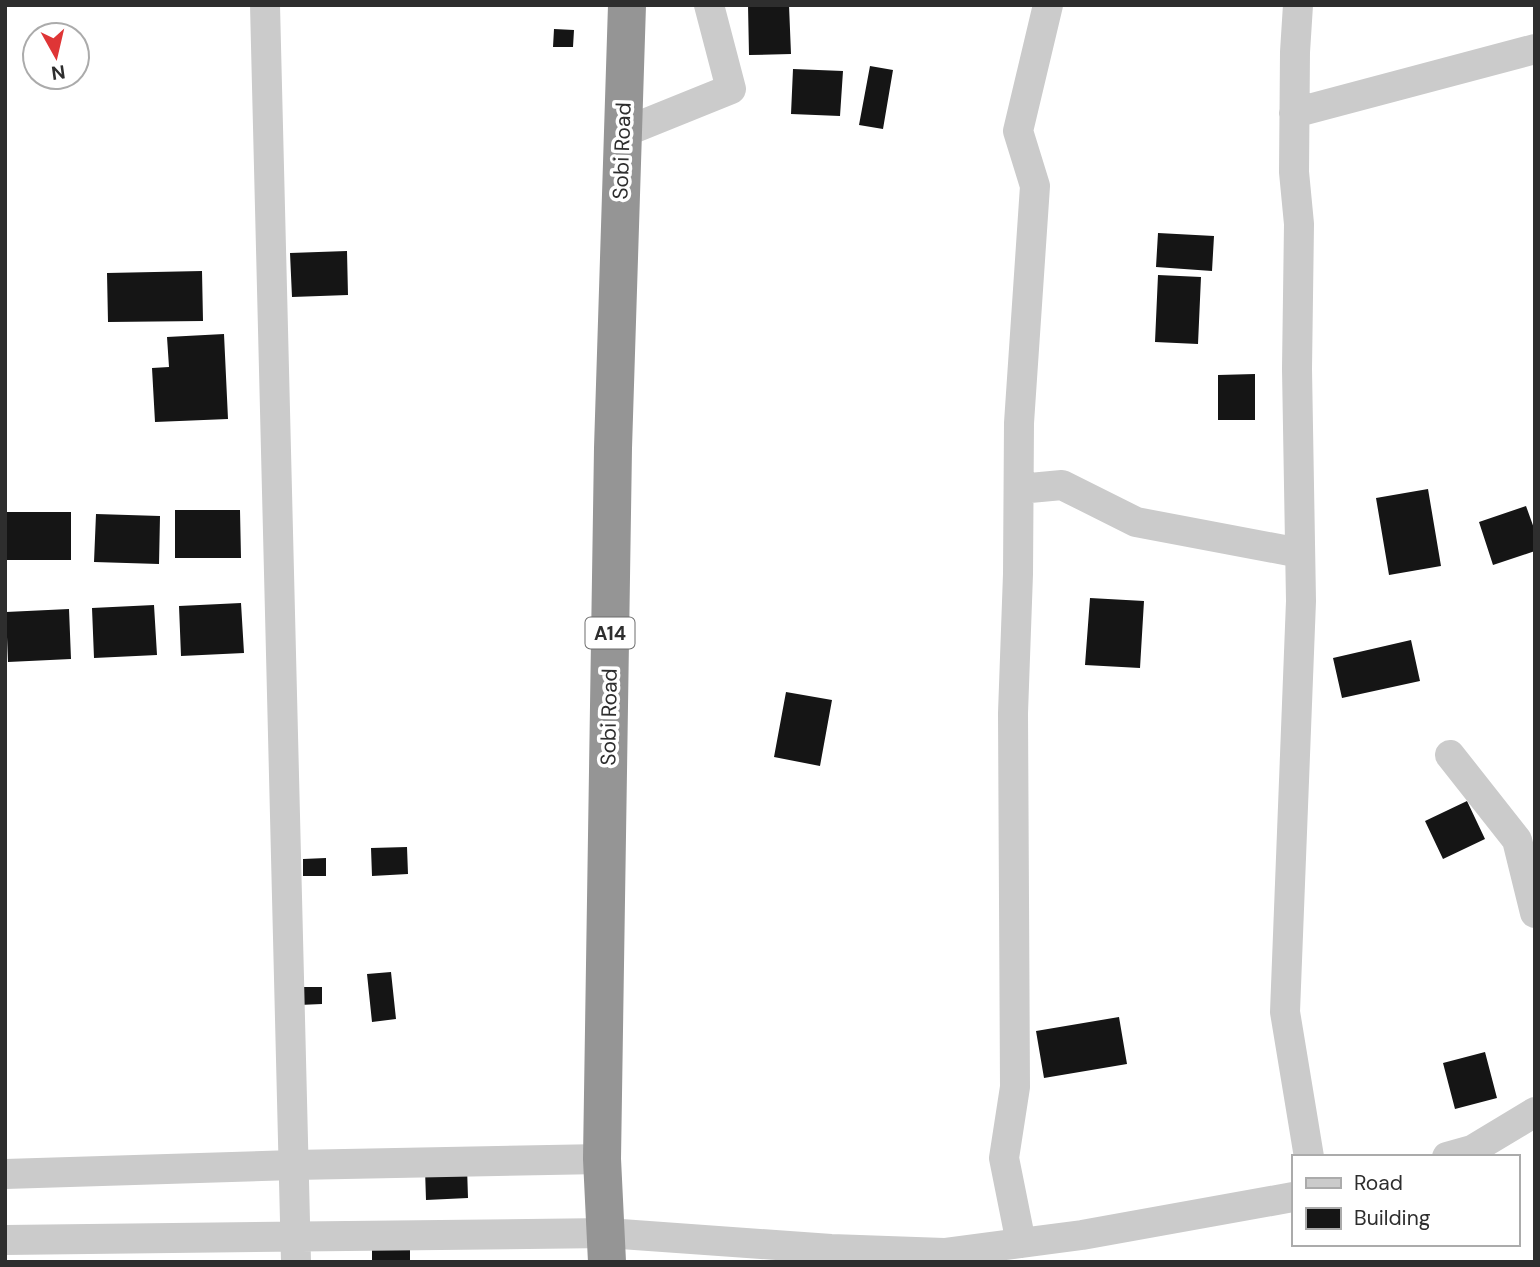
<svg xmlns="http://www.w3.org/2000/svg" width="1540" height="1267" viewBox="0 0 1540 1267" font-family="'DM Sans',sans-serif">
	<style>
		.building { fill: #151515 }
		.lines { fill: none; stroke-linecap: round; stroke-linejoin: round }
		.minor { stroke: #cbcbcb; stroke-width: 30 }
		.highway { stroke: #959595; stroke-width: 38 }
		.labels { text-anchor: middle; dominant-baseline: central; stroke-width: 7; stroke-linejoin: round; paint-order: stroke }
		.shield { fill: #fff; stroke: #6d6d6d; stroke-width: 2 }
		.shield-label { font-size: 19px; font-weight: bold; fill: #2e2e2e }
		.street-label { font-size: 21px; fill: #2e2e2e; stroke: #fff }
	</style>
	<rect width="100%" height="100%" fill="#fff"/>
	<!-- building -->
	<path class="building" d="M748,5h41l2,49 -42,1z
		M554,29l20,1 -1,17h-20z
		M870,66l23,4 -10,59 -24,-4z
		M793,69l50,2 -3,45 -49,-2z
		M1158,233l56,3 -2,35 -56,-4z
		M347,251l1,44 -56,2 -2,-44z
		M202,271l1,50 -95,1 -1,-49z
		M1158,275l43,2 -3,67 -43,-2z
		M224,334l4,85 -73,3 -3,-54 17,-1 -2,-30z
		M1255,374v46h-37v-45z
		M1428,489l13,77 -52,9 -13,-77z
		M1526,506l9,25v20l-42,14 -14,-43z
		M175,510h65l1,48h-66z
		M6,512h65v48h-65z
		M96,514l64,2 -1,48 -65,-2z
		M1090,598l54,3 -4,67 -55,-3z
		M241,603l3,50 -63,3 -2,-50z
		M154,605l3,50 -63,3 -2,-50z
		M69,609l2,50 -63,3 -2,-50z
		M1411,640l9,41 -78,17 -9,-40z
		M786,692l46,8 -12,66 -46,-9z
		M1467,801l18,38 -42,20 -18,-38z
		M407,847l1,27 -36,2 -1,-28z
		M326,858v18h-23v-17z
		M391,972l5,47 -24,3 -5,-48z
		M299,987h23v17l-23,1z
		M1119,1017l8,47 -83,14 -8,-47z
		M1485,1052l12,46 -42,11 -12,-46z
		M467,1167l1,31 -42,2 -1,-31z
		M410,1249v13h-38v-12z"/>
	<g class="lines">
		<!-- minor -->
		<path class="minor" d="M265,5l31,1257
			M1298,5l-3,47 -1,120 5,52 -2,145 4,232 -16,411 24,145
			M1294,113l241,-64
			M622,133l109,-44 -22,-84
			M1019,489l43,-4 74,37 164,31
			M1450,755l67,85 18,73
			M1447,1157l25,-7 63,-38
			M5,1174l289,-9 308,-6
			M5,1240l602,-7 224,16 113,4 138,-18 211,-38
			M1021,1243l-17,-85 11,-71 -2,-374 5,-139 1,-151 16,-237 -17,-55 30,-126"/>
		<!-- highway -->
		<path class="highway" d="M607,1262l-5,-103 11,-711 14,-443"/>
	</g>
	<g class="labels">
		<!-- shield labels -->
		<rect class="shield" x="585.5" y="617.5" width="49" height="31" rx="5"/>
		<g class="shield-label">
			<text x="610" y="633">A14</text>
		</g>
		<!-- street labels -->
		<g class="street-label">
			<text transform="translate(622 151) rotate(-88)">Sobi Road</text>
			<text transform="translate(609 717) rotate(-89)">Sobi Road</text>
		</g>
	</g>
	<!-- border -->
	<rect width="1540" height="1267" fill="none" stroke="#2e2e2e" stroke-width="14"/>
	<!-- legend -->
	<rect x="1292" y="1155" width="228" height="91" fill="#ffffff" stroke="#ababab" stroke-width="2"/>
	<rect x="1306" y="1178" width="35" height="10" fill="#cbcbcb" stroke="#ababab" stroke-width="2"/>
	<text x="1354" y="1190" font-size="21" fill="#2e2e2e">Road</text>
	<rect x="1306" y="1208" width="35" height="21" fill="#151515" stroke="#ababab" stroke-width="2"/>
	<text x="1354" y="1225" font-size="21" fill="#2e2e2e">Building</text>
	<!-- north arrow -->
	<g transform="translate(56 56) rotate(172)"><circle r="33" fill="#ffffff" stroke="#ababab" stroke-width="2"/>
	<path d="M0-5L12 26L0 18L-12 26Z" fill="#df3536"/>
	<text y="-10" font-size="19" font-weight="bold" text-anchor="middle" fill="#2e2e2e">N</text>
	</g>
</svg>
